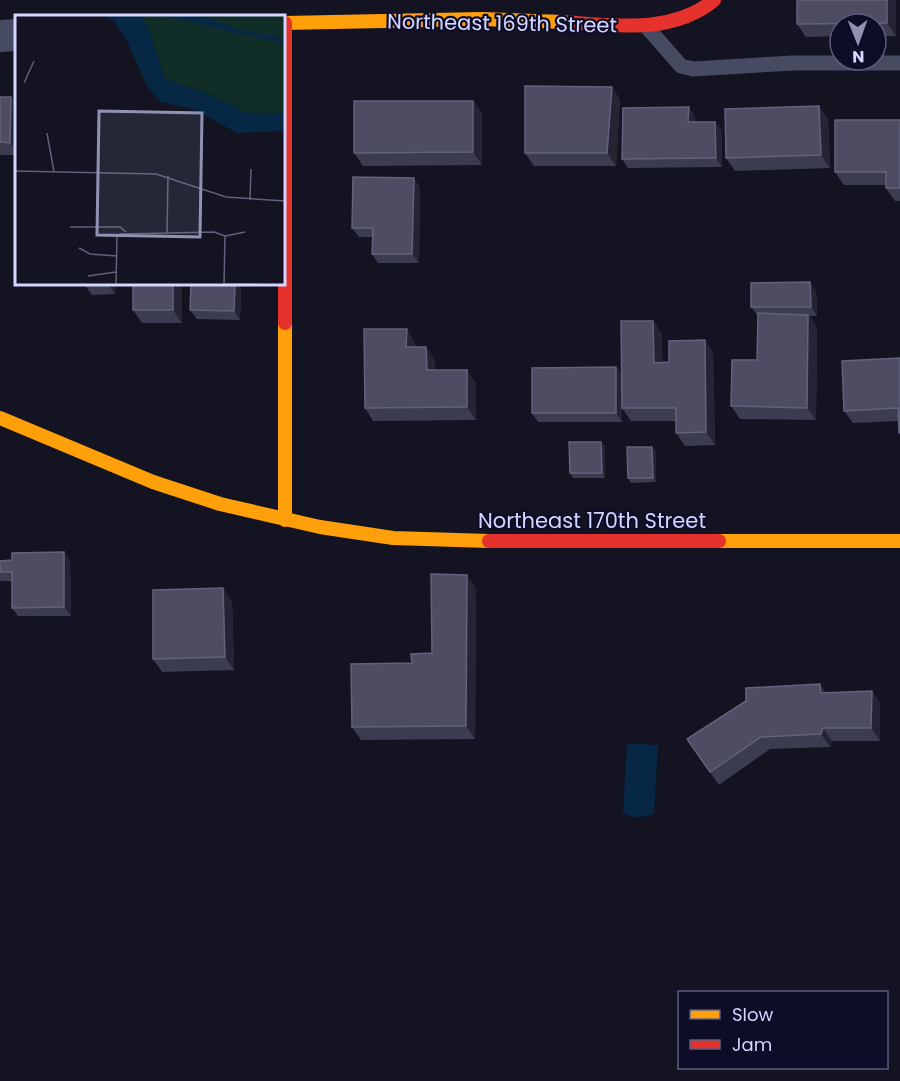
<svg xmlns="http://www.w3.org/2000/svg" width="900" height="1081" viewBox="0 0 900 1081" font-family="Poppins,sans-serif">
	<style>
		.water { fill: #072844 }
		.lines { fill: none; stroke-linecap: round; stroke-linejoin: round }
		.lane { stroke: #474b62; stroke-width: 15 }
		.street { stroke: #474b62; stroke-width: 32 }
		.slow { stroke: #ff9f0a; stroke-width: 14 }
		.jam { stroke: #e5322d; stroke-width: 14 }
		.wall { fill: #3c3c50 }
		.shaded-wall { fill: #252435 }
		.building { fill: #4d4c63; stroke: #62627b; stroke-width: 1.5 }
		.labels { text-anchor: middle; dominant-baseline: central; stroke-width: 4.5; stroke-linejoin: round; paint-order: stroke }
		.street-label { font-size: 21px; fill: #d3d6ff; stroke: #0d0d27 }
		.inset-road { fill: none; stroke: #60617a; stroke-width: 1.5 }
		.view { fill: #9092b1; fill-opacity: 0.15; stroke: #9092b1; stroke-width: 3 }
		.inset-edge { fill: none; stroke: #d3d6ff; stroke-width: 3 }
	</style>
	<rect width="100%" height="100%" fill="#131321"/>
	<!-- water -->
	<path class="water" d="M627,743l31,2 -4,69c-11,4 -21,4 -31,-1z"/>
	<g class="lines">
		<!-- lane -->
		<path class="lane" d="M646,26l35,40 12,3 100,-6h107"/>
		<!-- street -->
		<path class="street" d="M0,36l16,-1"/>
		<!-- slow -->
		<path class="slow" d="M284,23l198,-4 81,3
			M285,323v197
			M0,418l153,64 67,22 100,23 73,11 96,3
			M719,541h181"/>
		<!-- jam -->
		<path class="jam" d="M563,22c50,3 109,13 151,-22
			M285,23v300
			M489,541h230"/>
	</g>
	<!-- wall -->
	<path class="wall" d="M797,0h99v36h-20v-12h-36v12l-34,1 -9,-13z
		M612,87l8,13 -4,66h-82l-9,-13z
		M0,97h11l5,8v50h-16z
		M473,101l9,12v52l-119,1 -9,-13z
		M819,106l9,13 2,49 -95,3 -9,-13z
		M695,116v6h20l7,9v36l-94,1 -6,-9z
		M900,120v81h-5l-9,-13v-3h-42l-9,-13z
		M420,187l-1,76h-41l-6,-9 1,-17h-14l-7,-9z
		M84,284h32l-1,10 -23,1z
		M182,284v39h-40l-9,-13z
		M241,286l-1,34 -43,-1 -7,-9z
		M816,291l1,25h-8l8,11 -1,93 -76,-1 -9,-13 26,-46 1,-44 -7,-9z
		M653,321l9,13v29l7,-1 36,-22 8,13 2,92 -30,1 -9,-13v-12h-45l-9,-13v-14v28h-84l-6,-9 84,-46 6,9z
		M415,342v5l20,13v10l41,13v37l-103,1 -8,-13z
		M900,358v76l-2,-13 -45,2 -9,-12z
		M601,442l4,4v32h-32l-3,-5z
		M652,447l4,5v30l-25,1 -3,-5z
		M64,552l6,9 1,55h-53l-6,-8v-27h-12v-20l12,-1z
		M223,588l9,13 2,69 -72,2 -9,-13z
		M476,588l-1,151 -114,1 -9,-13 60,-64 20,-10z
		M820,684l6,9 46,-2 8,13v37h-48l-2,6 -60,2 -51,36 -9,-13z"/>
	<!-- shaded-wall -->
	<path class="shaded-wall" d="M887,0h9v36l-9,-13z
		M612,87l8,13 -4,66 -9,-13z
		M11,97l5,8v47l-6,-9z
		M473,101l9,12v52l-9,-13z
		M819,106l9,13 2,49 -9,-13z
		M689,107l6,9 -1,15 -6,-9z
		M715,122l7,9v36l-6,-9z
		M414,178l6,9 -1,76 -7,-9z
		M810,282l6,9 1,25 -6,-9z
		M108,284h8l-1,10z
		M173,284h9v39l-9,-13z
		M235,284h4l2,2 -1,34 -6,-9z
		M808,315l9,12 -1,93 -9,-12z
		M653,321l9,13 1,42 -9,-13z
		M407,329l8,13v17l-9,-12z
		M705,340l8,13 2,92 -9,-13z
		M426,347l9,13 1,23 -9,-13z
		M616,367l6,9v46l-6,-9z
		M467,370l9,13v37l-9,-13z
		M601,442l4,4v32l-3,-5z
		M652,447l4,5v30l-3,-4z
		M64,552l6,9 1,55 -7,-9z
		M467,575l9,13 -1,151 -9,-13z
		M223,588l9,13 2,69 -9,-13z
		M820,684l9,13 -8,-4z
		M872,691l8,13v37l-9,-13z
		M823,728l9,13 -2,6 -9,-13z"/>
	<!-- building -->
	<path class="building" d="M797,0h90v23l-90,1z
		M525,86l87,1 -5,66h-82z
		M0,97h11l-1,46 -10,-1z
		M354,101h119v51l-119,1z
		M819,106l2,49 -95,3 -1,-49z
		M689,107l-1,15h27l1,36 -94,1 1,-51z
		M835,120h65v68h-14v-16h-51z
		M353,177l61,1 -2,76h-40l1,-26h-21z
		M810,282l1,25h-60v-24z
		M133,284h40v26h-40z
		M191,284h44l-1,27 -44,-1z
		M758,313l50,2 -1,93 -76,-2 1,-46h25z
		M621,321h32l1,42 15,-1v-21l36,-1 1,92 -30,1v-25h-54z
		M364,329h43l-1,18h20l1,23h40v37l-102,1z
		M900,358v75h-1l-1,-25 -54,3 -2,-50z
		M616,367v46h-84v-45z
		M569,442h32l1,31h-32z
		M627,447h25l1,31h-25z
		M64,552v55l-52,1v-36h-12v-11l12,-1v-7z
		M431,574l36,1 -1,151 -114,1 -1,-63 61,-1 -1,-9 21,-1z
		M223,588l2,69 -72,2v-69z
		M820,684l1,9 51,-2 -1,37h-48l-2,6 -60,3 -51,35 -23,-33 59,-38v-13z"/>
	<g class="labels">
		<!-- street labels -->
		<g class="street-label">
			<text transform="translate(502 23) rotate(1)">Northeast 169th Street</text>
			<text x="592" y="520">Northeast 170th Street</text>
		</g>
	</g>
	<!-- overview -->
	<g transform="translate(15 15)">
		<rect width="270" height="270" fill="#131321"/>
		<path d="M125,0h145v98l-36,1 -43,-21 -41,-14 -17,-52z" fill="#102d28"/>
		<path d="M89,0h36l8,12 17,52 41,14 43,21 36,-1v18l-48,2 -44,-24 -32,-7 -13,-14 -23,-51 -11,-16zM146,0h37l42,15 45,8v6z" fill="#072844"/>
		<path class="inset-road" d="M9,68l10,-22M32,118l7,39M0,156l141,3 70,23 59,4M235,185l1,-31M55,212h50l6,5M152,218l1,-57M210,221l20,-4M64,233l11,6 27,2M73,261l28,-4M209,269l61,1M101,270l1,-49 3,-2 94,-2 11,4M209,270l1,-49"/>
		<path class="view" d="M84,96l103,2 -2,124 -103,-2z"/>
		<rect width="270" height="270" class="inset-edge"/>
	</g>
	<!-- legend -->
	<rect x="678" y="991" width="210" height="78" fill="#0d0d27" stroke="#5c5d7d" stroke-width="1.5"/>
	<rect x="690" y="1010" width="30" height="9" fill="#ff9f0a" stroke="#5c5d7d" stroke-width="1.5"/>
	<text x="732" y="1021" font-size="18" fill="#d3d6ff">Slow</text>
	<rect x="690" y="1040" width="30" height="9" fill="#e5322d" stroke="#5c5d7d" stroke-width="1.5"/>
	<text x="732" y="1051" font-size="18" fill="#d3d6ff">Jam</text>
	<!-- north arrow -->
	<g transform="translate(858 42) rotate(179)"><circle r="28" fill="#0d0d27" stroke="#5c5d7d" stroke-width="1.5"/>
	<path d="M0-4.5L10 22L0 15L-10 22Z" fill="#9092b1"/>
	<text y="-9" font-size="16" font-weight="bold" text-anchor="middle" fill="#d3d6ff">N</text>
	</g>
</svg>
